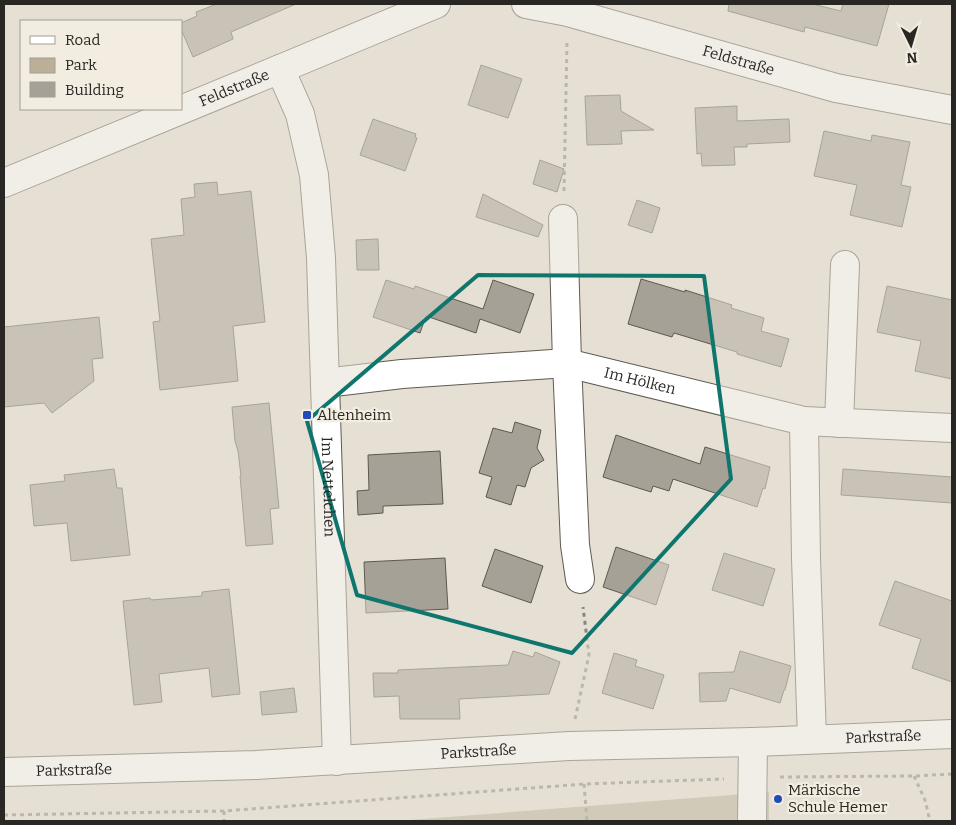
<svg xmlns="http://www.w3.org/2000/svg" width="956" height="825" viewBox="0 0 956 825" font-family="Bitter,serif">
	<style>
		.green { fill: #bbaf97 }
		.building { fill: #a6a196; stroke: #5e594f }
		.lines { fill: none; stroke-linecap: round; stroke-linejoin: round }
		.minor-casing { stroke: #605b51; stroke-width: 30 }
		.path { stroke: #8a867e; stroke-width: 3; stroke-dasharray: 4 4; stroke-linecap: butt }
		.minor { stroke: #fff; stroke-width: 28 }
		.marked { fill: none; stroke: #0f766e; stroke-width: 4; stroke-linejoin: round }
		.poi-dot { fill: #224bb9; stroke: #f3ede1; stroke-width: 2 }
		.labels { text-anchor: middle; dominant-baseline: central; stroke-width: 4.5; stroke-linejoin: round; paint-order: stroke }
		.street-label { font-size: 15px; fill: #292723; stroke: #f3ede1 }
		.poi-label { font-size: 15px; fill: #292723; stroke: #f3ede1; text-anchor: start }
	</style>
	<rect width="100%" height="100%" fill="#e6e0d4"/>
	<!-- green -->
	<path class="green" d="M769,792v29h-372z"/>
	<!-- building -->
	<path class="building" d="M217,4h79l-65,28 2,7 -40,18 -12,-28v-6l16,-7 -1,-4z
		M729,4h83l29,7 2,-7h46l-12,42 -72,-19 -1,5 -76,-21z
		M481,65l41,14 -14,39 -40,-13z
		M620,95l1,16 33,19 -33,1 1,13 -35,1 -2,-49z
		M737,106v15l52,-2 1,23 -43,2v3h-13l1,18 -33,1 -1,-13 -4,1 -2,-46z
		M373,119l43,15 -1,3 2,1 -12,33 -45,-16z
		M824,131l47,10 1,-6 38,7 -9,43 10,2 -9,40 -52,-12 7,-30 -43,-9z
		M540,160l24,9 -7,23 -24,-8z
		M217,182l1,13 33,-4 14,131 -32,4 5,55 -78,9 -7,-68 7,-1 -9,-82 33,-4 -3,-36 14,-2 -1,-13z
		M483,194l60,31 -5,12 -62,-20z
		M637,200l23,8 -8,25 -24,-8z
		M378,239l1,31h-22l-1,-30z
		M641,279l44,13v-2l47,15 -1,3 33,10 -3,13 28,8 -8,28 -44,-13v-2l-63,-19 -2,4 -44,-13z
		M386,280l28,9 1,-3 68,23 10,-29 41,14 -14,39 -40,-14 -4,14 -50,-17 -6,17 -47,-16z
		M887,286l65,14v79l-37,-8 6,-30 -44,-9z
		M99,317l4,41 -11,1 2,22 -42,32 -8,-10 -40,4v-80z
		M269,403l10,105 -9,1 3,35 -27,2 -6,-70h1l-3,-25 -3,-10 -3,-34z
		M515,422l26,8 -4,18 7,12 -13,8 -6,19 -8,-2 -6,20 -25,-8 6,-20 -13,-4 14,-45 19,5z
		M616,435l84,29 5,-17 65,20 -5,22 -2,-1 -6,19 -84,-28 -4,12 -16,-5 -2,6 -48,-15z
		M440,451l3,53 -60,2v7l-25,2 -1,-24 12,-1 -1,-35z
		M114,469l3,19h5l8,67 -59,6 -4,-38 -33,3 -4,-41 35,-4 -1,-6z
		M843,469l109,8v26l-111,-8z
		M616,547l53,18 -13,40 -53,-18z
		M495,549l48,17 -12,37 -49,-17z
		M724,553l51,16 -12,37 -51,-16z
		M445,558l3,51 -82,4 -2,-51z
		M895,581l57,20v81l-40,-14 9,-29 -42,-14z
		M229,589l11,105 -28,3 -3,-29 -50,6 3,28 -28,3 -11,-104 27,-3 1,2 51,-4v-4z
		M513,651l20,6 2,-5 25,10 -11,32 -90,5 1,20h-60l-1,-23 -25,1 -1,-24h25v-3l110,-5z
		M740,651l51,15 -6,24h-1l-4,13 -50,-15 -4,13 -26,1 -1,-29 35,-1z
		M614,653l23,7 -2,6 29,9 -11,34 -51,-16z
		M294,688l3,24 -35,3 -2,-23z"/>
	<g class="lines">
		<!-- minor casing -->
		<g class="minor-casing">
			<g id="minor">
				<path id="s1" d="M526,4l42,8 268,76 116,22"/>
				<path id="s2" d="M280,69l20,45 14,61 7,83 16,503"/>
				<path id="s3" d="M4,183l276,-114 156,-65"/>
				<path d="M563,219l4,144 8,182 5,34"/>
				<path id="s4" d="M325,383l77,-9 165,-11 237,58 148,7"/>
				<path d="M804,421l2,137 6,181"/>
				<path d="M839,423l6,-158"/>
				<path id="s5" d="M4,772l252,-7 313,-19 184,-4 199,-8"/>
				<path d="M752,821l1,-79"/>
			</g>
		</g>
		<!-- path -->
		<path class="path" d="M564,191l3,-149
			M575,719l14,-64 -6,-48
			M914,776l11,24 5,21
			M780,777l134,-1 38,-2
			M584,784l3,37
			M224,811v10
			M4,815l220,-4 360,-27 140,-5"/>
		<!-- minor -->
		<use href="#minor" class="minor"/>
	</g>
	<!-- marked area -->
	<path d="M0 0H956V825H0ZM478,275l226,1 27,203 -159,174 -215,-58 -50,-174z" fill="#e6e0d4" fill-opacity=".55" fill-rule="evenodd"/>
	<path class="marked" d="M478,275l226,1 27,203 -159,174 -215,-58 -50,-174z"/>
	<!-- markers -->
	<g class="poi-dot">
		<rect x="302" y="410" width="10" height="10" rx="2.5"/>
		<circle cx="778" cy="799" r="5"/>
	</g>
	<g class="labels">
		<!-- street labels -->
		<g class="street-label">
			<text stroke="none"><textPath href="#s1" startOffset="220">Feldstraße</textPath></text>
			<text stroke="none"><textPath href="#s3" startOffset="249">Feldstraße</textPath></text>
			<text stroke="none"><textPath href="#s4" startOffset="318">Im Hölken</textPath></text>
			<text stroke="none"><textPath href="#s2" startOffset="424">Im Nettelchen</textPath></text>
			<text stroke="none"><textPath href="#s5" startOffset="880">Parkstraße</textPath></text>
			<text stroke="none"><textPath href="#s5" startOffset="475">Parkstraße</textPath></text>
			<text stroke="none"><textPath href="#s5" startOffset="70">Parkstraße</textPath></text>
		</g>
		<!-- poi labels -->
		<g class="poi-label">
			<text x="317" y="415">Altenheim</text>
			<text x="788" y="790">Märkische<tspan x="788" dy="17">Schule Hemer</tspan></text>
		</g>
	</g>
	<!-- border -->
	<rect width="956" height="825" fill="none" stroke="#292723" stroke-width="10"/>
	<!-- legend -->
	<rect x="20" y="20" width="162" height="90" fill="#f3ede1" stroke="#a29e95"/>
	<rect x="30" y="36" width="25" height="8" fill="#ffffff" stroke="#a29e95"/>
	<text x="65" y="45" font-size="15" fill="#292723">Road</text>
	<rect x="30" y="58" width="25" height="15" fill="#bbaf97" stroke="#a29e95"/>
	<text x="65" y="70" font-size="15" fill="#292723">Park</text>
	<rect x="30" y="82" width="25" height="15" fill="#a6a196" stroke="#a29e95"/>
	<text x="65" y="95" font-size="15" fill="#292723">Building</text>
	<!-- north arrow -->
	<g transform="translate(911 45) rotate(175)" stroke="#f3ede1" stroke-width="4" paint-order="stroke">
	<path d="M0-4L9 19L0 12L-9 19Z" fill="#292723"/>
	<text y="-8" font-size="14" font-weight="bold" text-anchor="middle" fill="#292723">N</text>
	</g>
</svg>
